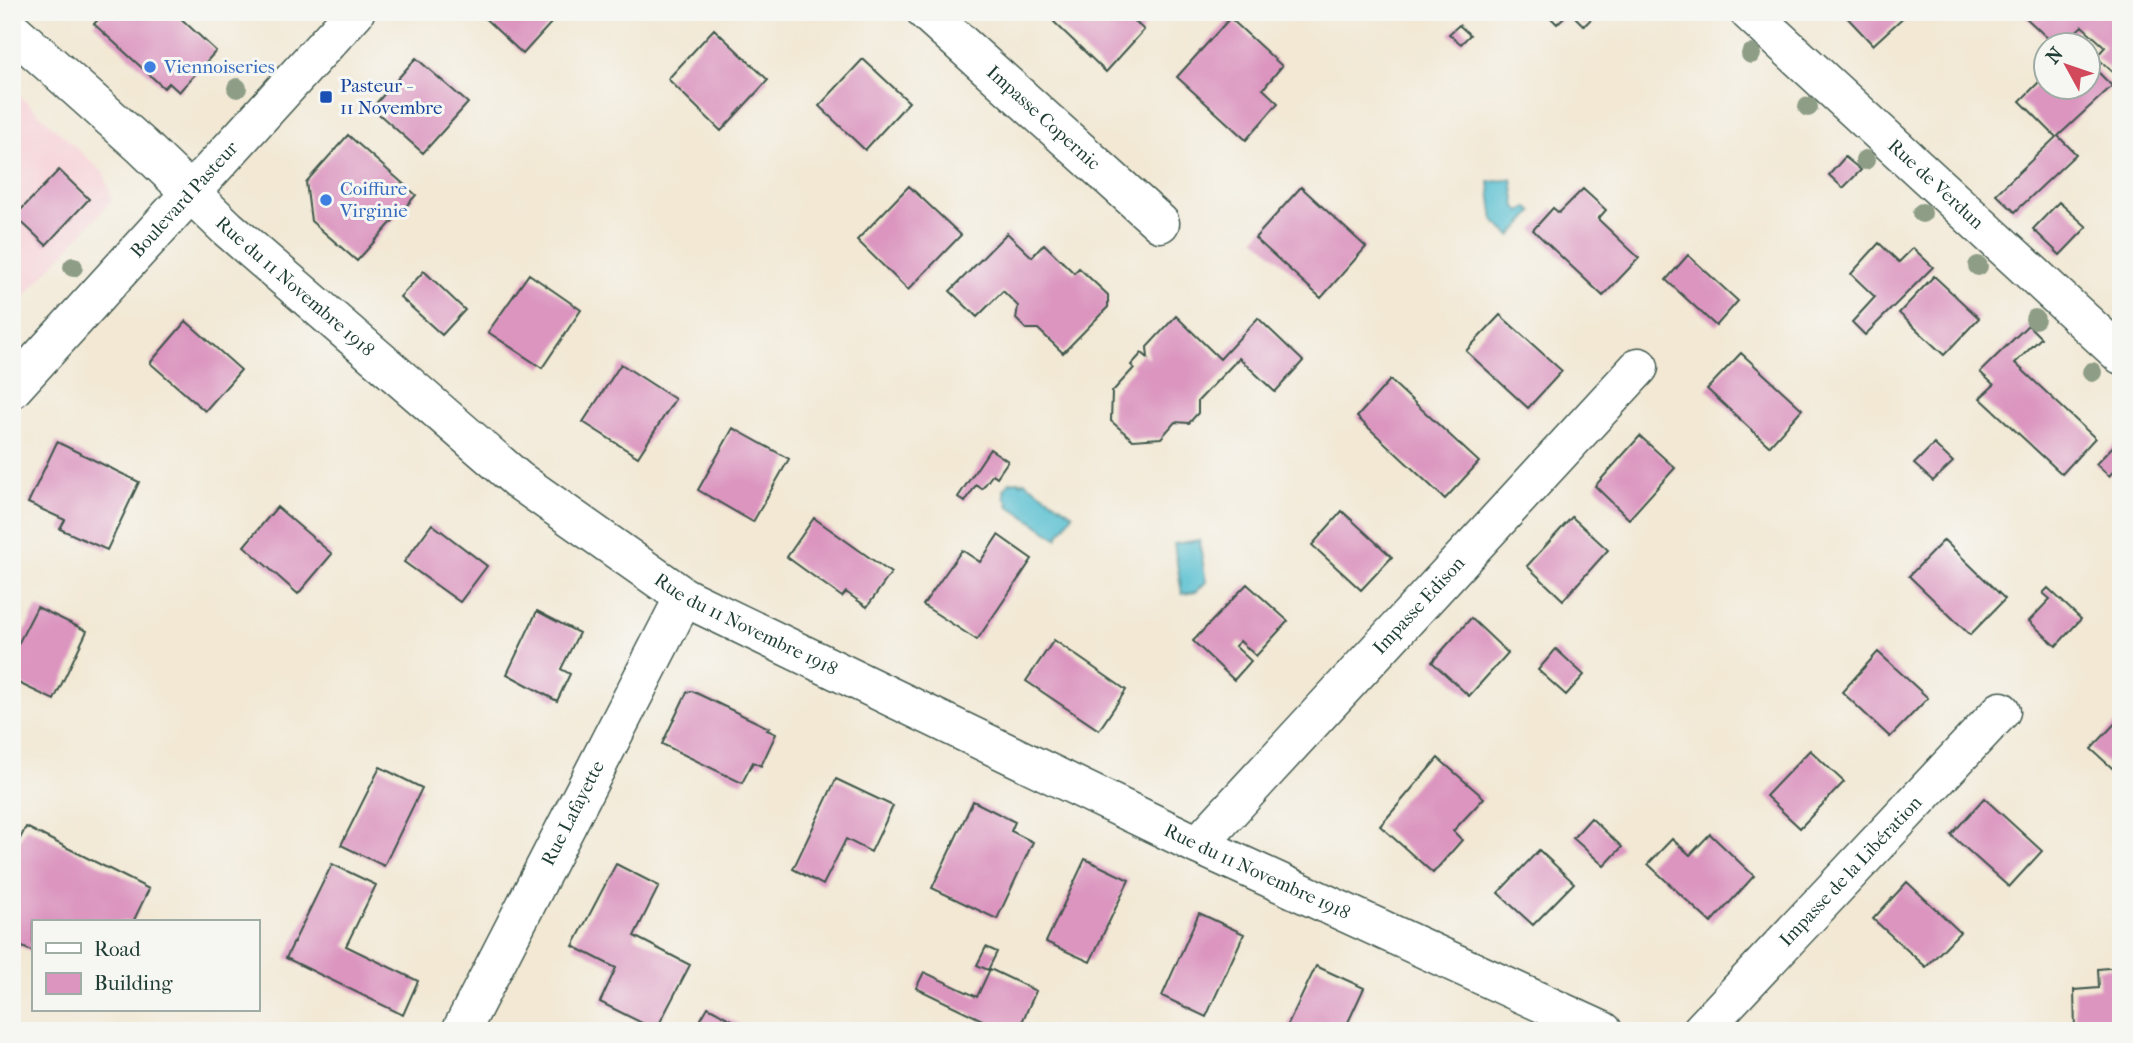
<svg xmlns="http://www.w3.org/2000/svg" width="2133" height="1043" viewBox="0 0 2133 1043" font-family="'IM FELL French Canon',serif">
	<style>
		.built { fill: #f7cfd5 }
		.water { fill: #54bed0; stroke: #3a7e82; stroke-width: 2 }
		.building { fill: #db95bf }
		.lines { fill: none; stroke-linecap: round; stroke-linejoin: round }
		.street-casing { stroke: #3f574c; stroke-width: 41 }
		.street { stroke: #fff; stroke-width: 38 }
		.tree { fill: #8e9d86 }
		.shop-dot { fill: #3f7fe0; stroke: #f6f6f2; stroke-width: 2.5 }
		.transit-dot { fill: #1a4fb4; stroke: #f6f6f2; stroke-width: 2.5 }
		.labels { text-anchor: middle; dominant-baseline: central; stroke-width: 6; stroke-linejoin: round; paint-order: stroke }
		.shop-label { font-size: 19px; fill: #366cbe; stroke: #f6f6f2; text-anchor: start }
		.transit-label { font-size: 19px; fill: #164399; stroke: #f6f6f2; text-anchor: start }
		.street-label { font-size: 19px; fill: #1f3d34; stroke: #f6f6f2 }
	</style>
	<rect width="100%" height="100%" fill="#f6f6f2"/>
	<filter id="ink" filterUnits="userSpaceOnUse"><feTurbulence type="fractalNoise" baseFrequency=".0143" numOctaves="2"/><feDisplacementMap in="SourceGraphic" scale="14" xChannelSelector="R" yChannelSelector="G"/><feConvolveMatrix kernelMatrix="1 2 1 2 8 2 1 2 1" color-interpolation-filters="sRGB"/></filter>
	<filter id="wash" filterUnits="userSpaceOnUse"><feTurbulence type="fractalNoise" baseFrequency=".00686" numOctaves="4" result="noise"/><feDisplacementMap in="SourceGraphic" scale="28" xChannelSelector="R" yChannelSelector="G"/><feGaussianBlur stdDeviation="1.57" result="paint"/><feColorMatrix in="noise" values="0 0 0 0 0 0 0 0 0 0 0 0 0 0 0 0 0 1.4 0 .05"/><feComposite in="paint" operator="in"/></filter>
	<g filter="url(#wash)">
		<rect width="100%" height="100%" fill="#f2e8d4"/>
		<!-- built -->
		<path class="built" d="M12,89l92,84 8,27 -100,110z"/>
		<!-- water -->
		<path class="water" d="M1512,179l4,28 5,5 6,-5 6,5 -22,24 -17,-15 -5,-39z
			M1018,481l4,2 2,-2 49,33 -16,24 -49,-33 1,-3 -4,-4 -1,-8 6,-8z
			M1199,540l7,42 -10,10 -14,2 -8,-50z"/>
		<g id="blocks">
			<!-- building -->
			<path class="building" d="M105,12h69l42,39 -37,41 -10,-9 -5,5 -70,-64z
				M478,12h83l-38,42z
				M1063,12h62l19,18 -38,42 -52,-50z
				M1545,12h24l-12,12z
				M1570,12h28l-14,14z
				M1842,12h67l-36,33z
				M2023,12h98v67l-25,-22 9,-10 -23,-21 -22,20h-4l-34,-32z
				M1230,18l52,48 -19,23 15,14 -32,37 -69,-63z
				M1459,25l11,10 -9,9 -12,-10z
				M714,29l54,51 -47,51 -53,-52z
				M416,58l52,45 -45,50 -51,-45z
				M863,59l46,43 -44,48 -46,-44z
				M2088,62l24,24 -54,50 18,18 -61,58 -19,-18 60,-57 -36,-36 26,-26v13h42z
				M348,135l68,60 -59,66 -46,-40 -5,-39z
				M1845,157l16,13 -18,18 -14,-13z
				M59,170l30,29 -43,46 -31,-29z
				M909,186l52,49 -53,55 -51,-50z
				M1301,187l65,60 -45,51 -66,-60z
				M1583,189l23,21 -8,9 41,39 -36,38 -70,-66 20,-22 6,5z
				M2059,202l28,25 -27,28 -27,-26z
				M1007,233l25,24 12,-13 30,29 5,-5 29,27v12l-45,46 -25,-24h-12l-10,-10 2,-13 -15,-15 -26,26 -27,-26z
				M1879,243l20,19 14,-14 20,19 -68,68 -13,-13 23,-25 -24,-23z
				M1688,255l50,46 -22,25 -50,-46z
				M424,271l41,39 -23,25 -42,-38z
				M529,274l52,36 -39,58 -54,-36z
				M1934,276l45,42 -35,37 -45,-42z
				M1500,315l62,56 -34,37 -62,-57z
				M1176,316l44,43 38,-41 45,43 -28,31 -36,-34 -41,43v12l-9,10 -14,-1 -14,16 -28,2 -22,-19 1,-29 22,-24 -3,-3 11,-12 6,5 -1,-11z
				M186,321l55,49 -36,41 -55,-48z
				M2028,325l13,13 -26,25 80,75 -33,36 -82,-76 14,-13 -14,-13z
				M1741,353l61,56 -33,37 -62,-57z
				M621,364l54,35 -37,58 -55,-35z
				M1390,380l89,82 -34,37 -88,-82z
				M733,428l56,31 -36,63 -55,-32z
				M1640,436l35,32 -46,51 -34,-33z
				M2121,438v25l-12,13 -13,-12z
				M57,442l82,40 -32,68 -47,-21 5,-9 -37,-17z
				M1934,444l19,18 -20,19 -19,-17z
				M990,449l18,12 -11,16 -4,-3 -11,15 -6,-4 -11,17 -7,-5z
				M277,507l55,47 -34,40 -54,-48z
				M1342,511l50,46 -31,33 -49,-45z
				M1572,517l36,33 -45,50 -36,-34z
				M814,518l77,55 -24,34 -21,-15 -4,5 -55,-40z
				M432,524l55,42 -27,36 -56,-40z
				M998,535l34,24 -55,81 -54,-35 39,-55 18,12z
				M1944,540l61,59 -35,36 -61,-59z
				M1247,584l41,37 -32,35 -16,-15 -5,5 16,15 -17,19 -41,-39z
				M2048,588l33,31 -25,27 -27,-25 21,-22 -7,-6z
				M37,607l50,24 -33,69 -42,-20v-24z
				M537,611l42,22 -18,36 9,5 -13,27 -50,-27z
				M1471,618l37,35 -39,43 -37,-34z
				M1054,640l72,50 -27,40 -73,-49z
				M1556,649l28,26 -18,20 -28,-25z
				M1878,652l50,46 -38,39 -48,-45z
				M692,691l77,37 -2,2 9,4 -15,32 -8,-4 -11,21 -80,-39 25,-52z
				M2121,717v59l-30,-27z
				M1810,750l34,32 -44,46 -34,-32z
				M1438,758l46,40 -31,33 9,9 -29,33 -53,-47z
				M380,767l42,21 -38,78 -43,-21z
				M836,779l57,27 -22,46 -25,-13 -23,46 -30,-16z
				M1984,798l58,53 -33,36 -58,-52z
				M973,801l42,21 -4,9 22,11 -36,77 -65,-31z
				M1591,818l31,29 -18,19 -31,-28z
				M26,827l123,62 -16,33h-100v30l-21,-10v-88z
				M1710,834l44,42 -43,47 -63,-59 24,-25 18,16z
				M1539,850l35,33 -41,42 -35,-32z
				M1085,859l44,21 -39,82 -44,-20z
				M332,864l44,21 -30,61 72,35 -15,34 -117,-57z
				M616,864l43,22 -25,50 56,29 -34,65 -56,-28 16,-34 -43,-22z
				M1907,882l53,50 -34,35 -53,-48z
				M1199,913l45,21 -38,83 -44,-21z
				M986,947l11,5 -9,18 -11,-5z
				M1316,966l48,22 -20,43h-59z
				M2121,967v64h-46l-1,-41 25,-2 -1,-19z
				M990,969l46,22 -18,40h-13l-89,-43 8,-16 53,25z
				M708,1007l38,21 -2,3h-50z
				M193,1023l16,8h-20z"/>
		</g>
	</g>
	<g filter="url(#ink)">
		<use href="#blocks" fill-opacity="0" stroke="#3f574c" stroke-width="2"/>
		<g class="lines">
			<!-- street casing -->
			<g class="street-casing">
				<g id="street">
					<path id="s1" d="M926,12l234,211"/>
					<path id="s2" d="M1749,12l372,343"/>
					<path id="s3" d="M12,30l130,116 85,82 291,252 166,117 514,248 405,186"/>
					<path id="s4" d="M12,389l343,-377"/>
					<path id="s5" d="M1198,845l441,-478"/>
					<path id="s6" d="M461,1031l223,-434"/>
					<path id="s7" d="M1701,1031l300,-320"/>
				</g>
			</g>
			<!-- street -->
			<use href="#street" class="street"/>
		</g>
		<!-- trees -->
		<g class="tree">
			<circle cx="1751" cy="54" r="10"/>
			<circle cx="237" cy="88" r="10"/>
			<circle cx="1808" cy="107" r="10"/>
			<circle cx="1865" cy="160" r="10"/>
			<circle cx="1922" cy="213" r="10"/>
			<circle cx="1978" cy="266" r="10"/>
			<circle cx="73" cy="267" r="10"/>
			<circle cx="2035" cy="319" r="10"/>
			<circle cx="2092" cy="372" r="10"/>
		</g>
	</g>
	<!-- markers -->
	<g class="shop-dot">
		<circle cx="150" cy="67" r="7"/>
		<circle cx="326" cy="200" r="7"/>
	</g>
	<rect class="transit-dot" x="319" y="90" width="14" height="14" rx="3.5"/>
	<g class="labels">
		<!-- shop labels -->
		<g class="shop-label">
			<text x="164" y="67">Viennoiseries</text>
			<text x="340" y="189">Coiffure<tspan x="340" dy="22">Virginie</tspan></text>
		</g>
		<!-- transit labels -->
		<g class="transit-label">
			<text x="340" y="86">Pasteur -<tspan x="340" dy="22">11 Novembre</tspan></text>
		</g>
		<!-- street labels -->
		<g class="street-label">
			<text stroke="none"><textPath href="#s1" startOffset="158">Impasse Copernic</textPath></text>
			<text stroke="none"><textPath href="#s2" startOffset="254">Rue de Verdun</textPath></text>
			<text stroke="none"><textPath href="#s4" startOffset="256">Boulevard Pasteur</textPath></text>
			<text stroke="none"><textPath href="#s3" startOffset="382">Rue du 11 Novembre 1918</textPath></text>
			<text stroke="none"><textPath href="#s5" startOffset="326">Impasse Edison</textPath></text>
			<text stroke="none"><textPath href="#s3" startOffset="948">Rue du 11 Novembre 1918</textPath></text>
			<text stroke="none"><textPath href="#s6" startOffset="245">Rue Lafayette</textPath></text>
			<text stroke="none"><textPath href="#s7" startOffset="219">Impasse de la Libération</textPath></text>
			<text stroke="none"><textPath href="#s3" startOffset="1516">Rue du 11 Novembre 1918</textPath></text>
		</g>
	</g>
	<!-- margin -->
	<rect width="2133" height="1043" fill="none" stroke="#f6f6f2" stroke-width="42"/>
	<!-- legend -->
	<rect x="32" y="920" width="228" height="91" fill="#f6f6f2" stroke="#a0aca6" stroke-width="2"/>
	<rect x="46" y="943" width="35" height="10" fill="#ffffff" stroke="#a0aca6" stroke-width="2"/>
	<text x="94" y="956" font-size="21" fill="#1f3d34">Road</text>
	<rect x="46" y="973" width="35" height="21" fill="#db95bf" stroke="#a0aca6" stroke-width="2"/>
	<text x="94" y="990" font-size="21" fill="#1f3d34">Building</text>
	<!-- north arrow -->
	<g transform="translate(2067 66) rotate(310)"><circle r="33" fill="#f6f6f2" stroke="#a0aca6" stroke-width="2"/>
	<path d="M0-5L12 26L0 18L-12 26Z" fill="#d1495b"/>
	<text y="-10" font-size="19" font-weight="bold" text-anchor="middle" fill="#1f3d34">N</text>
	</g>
</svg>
